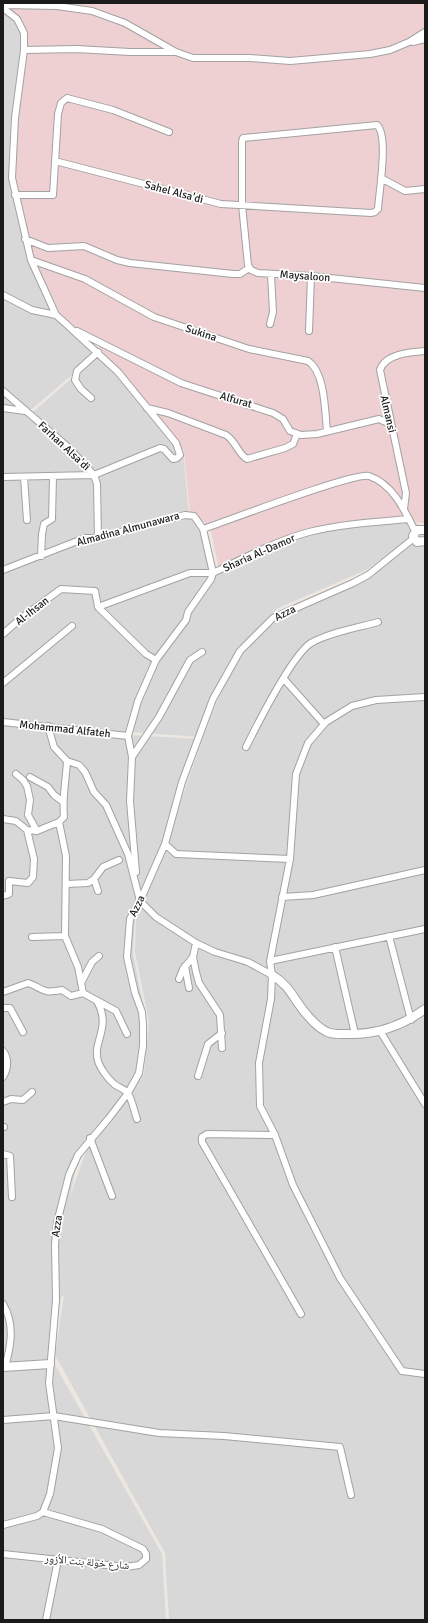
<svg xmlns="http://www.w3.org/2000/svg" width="428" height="1623" viewBox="0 0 428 1623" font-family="Signika,'Noto Naskh Arabic',sans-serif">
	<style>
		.residential { fill: #d9d8d8 }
		.commercial { fill: #eecfd2 }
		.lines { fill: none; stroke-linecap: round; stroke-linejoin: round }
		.minor-casing { stroke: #a2a2a2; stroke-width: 8 }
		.tertiary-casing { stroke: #a2a2a2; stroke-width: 10 }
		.minor { stroke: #fff; stroke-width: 6 }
		.tertiary { stroke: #fff; stroke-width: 8 }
		.labels { text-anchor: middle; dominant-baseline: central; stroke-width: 3.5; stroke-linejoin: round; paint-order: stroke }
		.street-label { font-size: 11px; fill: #1b1b1b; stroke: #fff }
	</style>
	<rect width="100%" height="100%" fill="#ede7e1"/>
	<!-- residential -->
	<path class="residential" d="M3,3l25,30 -17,138 20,86 30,60 39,34 -68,58 -29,-1z
		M102,352l81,99 6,64 11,6 15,51 102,-40 51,-9 51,1 -14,18 -39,28 -88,38 -25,26 -26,40 -27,63 -70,-5v3l70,4 -38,113 -27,64 -2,37 14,72 -5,47 -11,20 -43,48 -12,28 -6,29 19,-55 42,-49 13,-19 5,-53 -14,-69 1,-36 27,-62 39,-114 21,-53 30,-50 29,-28 90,-35 37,-34 16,-6v1086h-256l-4,-67 -110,-198 9,-59 -3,1 -9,61 -49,7v-955l31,1z
		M54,1363l108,191 4,66h-163v-252z"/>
	<!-- commercial -->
	<path class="commercial" d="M3,3h422v520l-61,-2 -48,8 -97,41 -8,-39 -7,-9 -14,-9 -6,-62 -89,-109 -34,-27 -29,-58 -19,-84 15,-141z"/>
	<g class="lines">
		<!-- minor casing -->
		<g class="minor-casing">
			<path id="minor" d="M3,5l54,1 35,5 33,12 51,29 17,6h57l40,3 80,-7 20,-4 19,-8 16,-10
				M3,8l14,11 7,14v17l-9,68 -3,60 19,82 25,55
				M413,42l12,-3
				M24,50l52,-1 54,3h46
				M55,161l166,43 150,9 4,-1 3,-3c1,-17 11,-73 -1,-84l-134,13 -1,4v63l6,60 3,5 7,3 53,3 114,12
				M381,178l24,13 20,-2
				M15,195h38l5,-81 3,-11 6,-5 46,12 56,22
				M25,239l23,9 36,-2 33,14 13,3 103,11h7l9,-6
				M31,260l54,19 69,38 95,32 59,12c17,11 17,50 19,70
				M3,295l29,15 24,5 9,8 53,49 58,71 4,12 -3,3 -4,1 -9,-10 -4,-1 -66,27 -91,2
				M270,324l3,-12 -2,-38
				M77,331l104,52 92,30 10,6 7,12 11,4 16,-1 62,-15 9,4 5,9
				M309,331l2,-55
				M3,391l65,56 26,28 3,9 1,54
				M91,398l-10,-9 -6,-9 2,-9 21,-19
				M3,408l22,3
				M147,408l21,5 58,22c9,5 12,19 21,24l38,-11 8,-4 4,-10
				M24,477l3,43
				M404,509l2,-16 -26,-123c5,-16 30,-18 45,-19
				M203,529c24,-8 151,-57 166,-53 24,8 36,35 46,55
				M41,556l1,-22 2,-10 8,-5 1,-43
				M3,570l82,-32h13l87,-23 9,1 9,13 10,44
				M98,607l48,47 10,6 -18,41 -10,35 4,21 -2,44 6,71
				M98,607l92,-34h23
				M3,634l17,-15 41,-30 34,2 3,16
				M156,660l30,-40 2,-8 23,-33 2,-6c31,-15 63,-32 96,-41 32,-8 66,-10 100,-13
				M284,679l40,45
				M3,683l69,-57
				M425,697l-49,3 -24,6 -26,16 -18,21 -12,31 -6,85 -20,102 2,14 -1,24 -12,64 1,43 15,29 18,50 47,93 62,93 23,3
				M3,722l125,14
				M48,726l6,21 13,14 12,4 6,7 9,20 12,13 22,49 12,47 16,16 40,26 19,9 33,10 24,13
				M246,747c11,-22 46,-92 65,-104 20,-11 46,-15 67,-21
				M132,757l27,-40 31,-57 12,-8
				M67,761c-1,19 -5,37 -3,56l-5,5 7,34 -1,80 13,31 5,26 33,18 11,23
				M16,774l7,6 4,6 3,14 -2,15 9,16
				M30,777l18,10 6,8 8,6
				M3,819l13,2 11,9 10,1 22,-9
				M165,844l11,10 114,5
				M94,879l4,12
				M67,884l21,-1 6,-4 9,-12 16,-7
				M3,896l6,-2v-13l19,2 5,-6 1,-18 -7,-29
				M282,897l31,-2 112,-25
				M389,936l22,84
				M32,937l33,-1
				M196,943l-3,14 3,15 3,11 21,32 2,33
				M335,947l20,87
				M270,961l155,-32
				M185,966l4,22
				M179,979l4,-10 10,-12
				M81,983l11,-21 7,-6
				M3,992l25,-9c17,6 13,11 34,7l9,6 12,-3
				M97,1001c15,27 -5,40 1,60 2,7 10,18 16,23 4,3 10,5 13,8 5,6 7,19 10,27
				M3,1008h7l13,24
				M380,1031l45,73
				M3,1051c6,7 5,18 0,26
				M198,1076l10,-32 14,-11
				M3,1102l8,-3 12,1 9,-8
				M3,1127h1
				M275,1135l-68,-1 -5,3v5l99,172
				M90,1138l22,58
				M3,1154l7,2 2,41
				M3,1304c12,20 8,42 2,63
				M3,1420l51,-4 105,17 65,3 116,11 11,48
				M3,1525l34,-9 6,-4 7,-18 8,-46 -9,-65 7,-83 -1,-56 2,-21 12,-48 9,-20 31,-37 19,-25 11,-20 4,-27v-22l-1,-12 -7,-19 -8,-36 3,-38 10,-18 25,-57 17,-62 31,-83 27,-48 33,-33 80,-35 15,-8 46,-37
				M3,1554l123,13 13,-2 7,-6v-5l-3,-5 -41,-20 -59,-17
				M46,1620l12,-60"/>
		</g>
		<!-- tertiary casing -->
		<g class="tertiary-casing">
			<path id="tertiary" d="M425,530h-8l-4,6 4,6 8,-1
				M272,975c19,11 22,26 36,41 5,6 11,12 19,16 7,3 16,2 24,2 28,0 51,-8 74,-25
				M3,1367l47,-3"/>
		</g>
		<!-- minor -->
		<use href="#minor" class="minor"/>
		<!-- tertiary -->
		<use href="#tertiary" class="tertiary"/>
	</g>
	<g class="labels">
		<!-- street labels -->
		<g class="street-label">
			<text transform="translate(174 192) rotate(15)">Sahel Alsa'di</text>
			<text transform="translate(305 276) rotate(4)">Maysaloon</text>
			<text transform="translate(201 333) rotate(18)">Sukina</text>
			<text transform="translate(236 400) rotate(16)">Alfurat</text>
			<text transform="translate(388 414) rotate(77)">Almansi</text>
			<text transform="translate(64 446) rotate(43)">Farhan Alsa'di</text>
			<text transform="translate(128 529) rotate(-15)">Almadina Almunawara</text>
			<text transform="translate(259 553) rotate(-24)">Sharia Al-Damor</text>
			<text transform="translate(32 611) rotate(-38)">Al-Ihsan</text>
			<text transform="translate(285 613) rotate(-27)">Azza</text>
			<text transform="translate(65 729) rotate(6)">Mohammad Alfateh</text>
			<text transform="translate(137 906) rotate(-64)">Azza</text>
			<text transform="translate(57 1226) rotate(-81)">Azza</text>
			<text transform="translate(87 1562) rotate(5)">شارع خولة بنت الأزور</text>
		</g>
	</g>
	<!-- border -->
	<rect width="428" height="1623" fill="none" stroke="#1b1b1b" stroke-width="8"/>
</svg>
